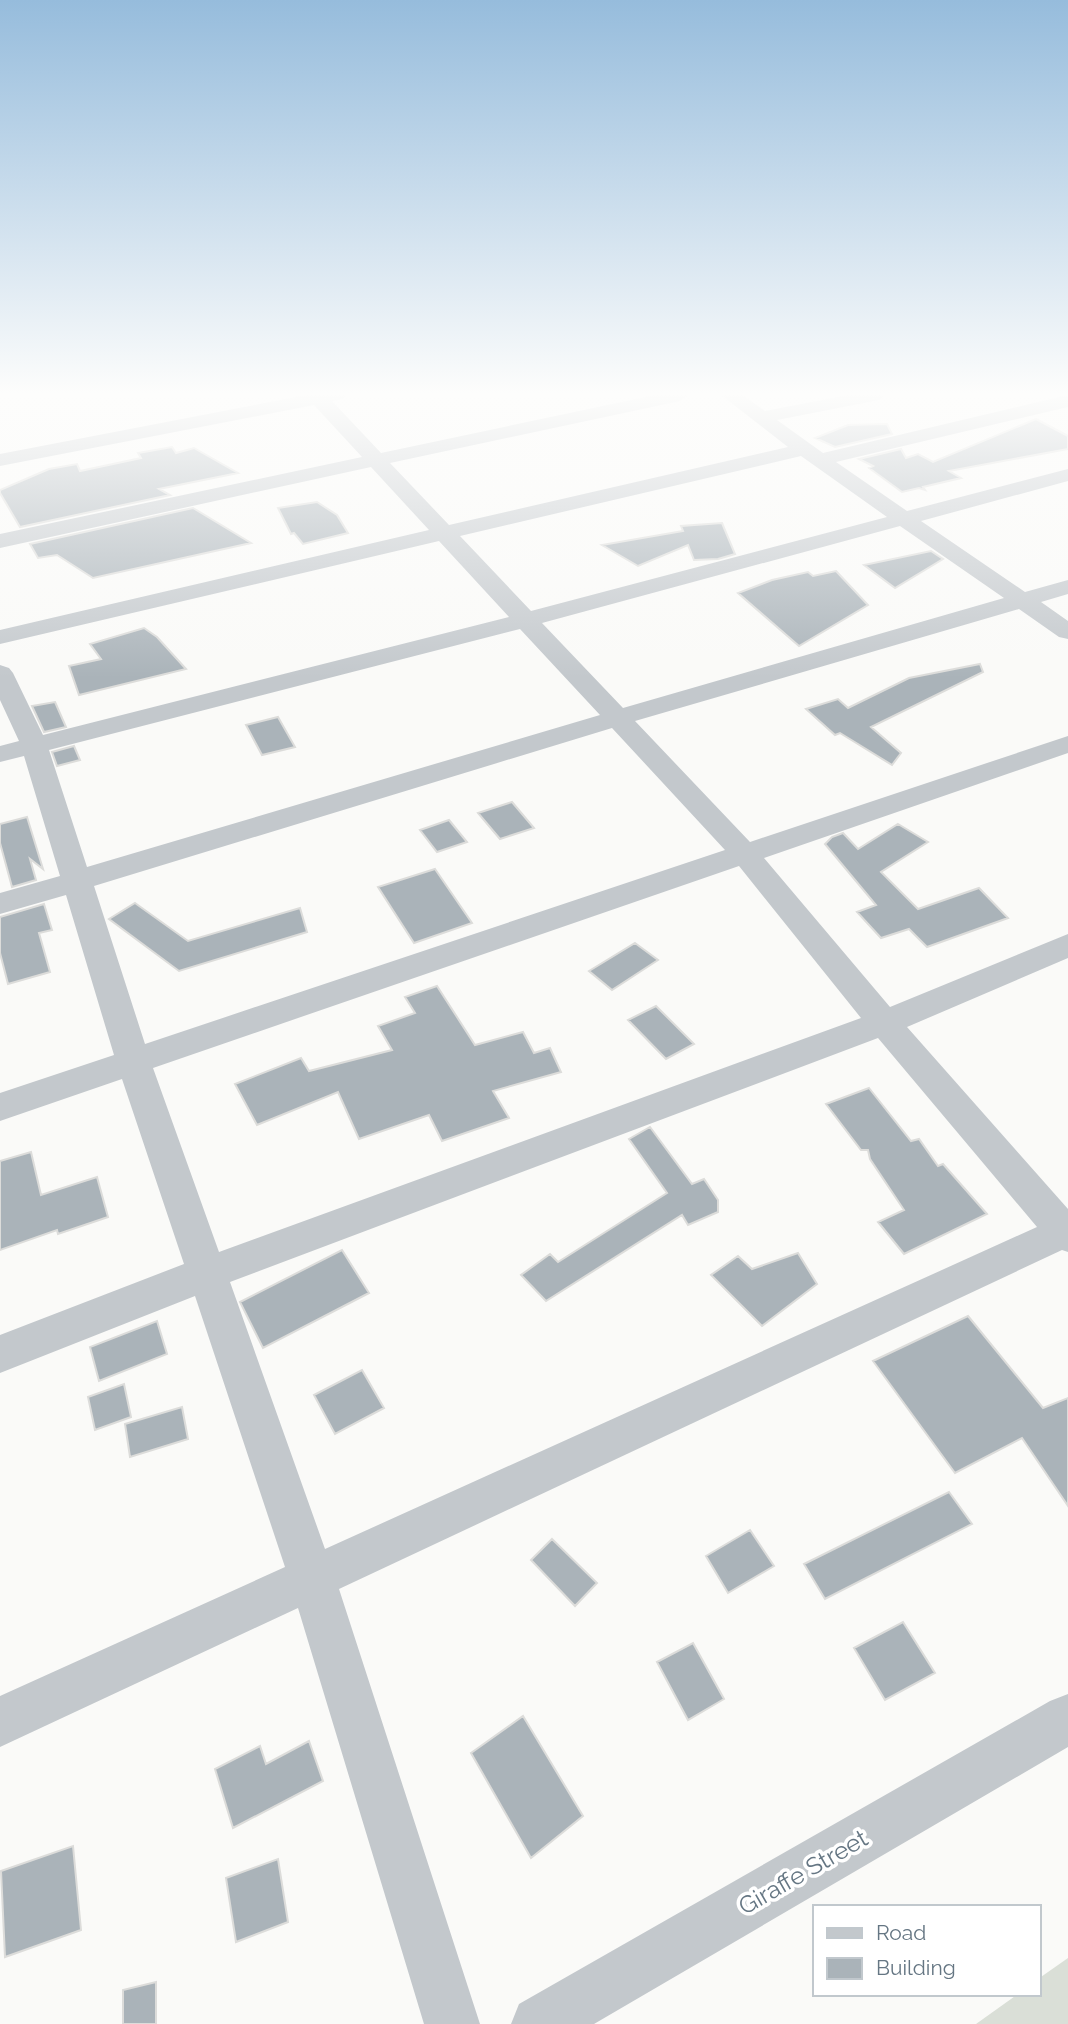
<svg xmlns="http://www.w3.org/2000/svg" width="1068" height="2024" viewBox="0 0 1068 2024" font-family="Raleway,sans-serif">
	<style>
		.green { fill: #dadfd7 }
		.building { fill: #aab3b9; stroke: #dcdcda; stroke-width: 2 }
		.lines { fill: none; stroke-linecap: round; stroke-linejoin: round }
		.minor { fill: #c3c8cc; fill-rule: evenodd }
		.labels { text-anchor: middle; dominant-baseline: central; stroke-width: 7; stroke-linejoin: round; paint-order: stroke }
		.near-street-label { font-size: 24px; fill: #657683; stroke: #fff }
	</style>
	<rect width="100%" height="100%" fill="#fafaf8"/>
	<!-- green -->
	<path class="green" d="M1068,1958v66h-92l42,-30h20v-15z"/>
	<!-- building -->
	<path class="building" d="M1036,419l32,17v13l-119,22 12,7 -38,9 2,3 -6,-2 -17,4 -33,-24 4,-2 -14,-7 42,-10 5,9 12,-4 15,8z
		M887,424l5,10 -57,13 -20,-9 33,-13z
		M172,447l4,6 18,-5 44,25 -79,16 11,6 -150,32 -20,-34v-3l49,-21 28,-5 3,7 61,-13 -3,-5z
		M317,502l20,13 11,18 -45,11 -9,-11 -3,1 -13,-26z
		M193,508l58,35 -158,35 -36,-23 -19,3 -8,-14z
		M722,523l13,31 -17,5 -24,1 -6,-15 -50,21 -36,-21 81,-14 -2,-5z
		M931,551l12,8 -48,29 -31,-23z
		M836,571l32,34 -69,41 -61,-53 34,-13 36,-8 5,4z
		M144,628l13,9 29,32 -107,26 -10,-29 32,-7 -11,-15z
		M980,664l3,8 -112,55 30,26 -9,12 -52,-32 -5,2 -29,-26 32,-10 10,9 61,-30z
		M55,702l11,25 -22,5 -12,-26z
		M278,717l17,30 -33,8 -16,-30z
		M74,746l6,14 -23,6 -5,-14z
		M512,802l22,26 -34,11 -22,-26z
		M27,817l16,52 -13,-10 6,21 -24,7 -12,-44v-19z
		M449,820l18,22 -30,10 -17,-22z
		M898,824l30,18 -47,30 37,37 61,-21 29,30 -81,29 -18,-18 -28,9 -24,-26 19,-7 -51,-61 7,-7 11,-4 15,16z
		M435,869l37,54 -58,20 -36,-56z
		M135,903l53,38 112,-33 7,24 -128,39 -70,-52z
		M44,904l8,26 -13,3 11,39 -42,12 -8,-31v-36z
		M635,943l23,17 -46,30 -23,-19z
		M437,986l38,59 48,-13 11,21 16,-5 11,24 -68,19 16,27 -67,23 -13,-26 -70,24 -21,-47 -81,33 -22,-41 66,-26 8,13 83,-21 -14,-24 37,-13 -10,-16z
		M656,1006l38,38 -28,15 -38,-39z
		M869,1088l42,53 8,-2 19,27 5,-2 44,50 -83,40 -26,-32 26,-12 -34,-51 -2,-9h-7l-35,-46z
		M650,1127l42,57 12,-5 14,21v12l-30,13 -6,-10 -136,86 -25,-26 29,-21 8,8 109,-69 -38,-54z
		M31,1152l10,43 56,-18 11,40 -50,17 -1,-4 -57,20v-89z
		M342,1250l27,43 -106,55 -23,-46z
		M798,1253l19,31 -55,42 -51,-51 27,-19 14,13z
		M968,1316l75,92 25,-10v108l-46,-68 -67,35 -82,-112z
		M157,1321l10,33 -68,27 -9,-34z
		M362,1370l22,38 -49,26 -21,-39z
		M124,1384l7,33 -36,13 -7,-33z
		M182,1407l6,32 -58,18 -5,-33z
		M949,1492l23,32 -147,75 -21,-35z
		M750,1530l24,36 -46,27 -22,-37z
		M552,1539l45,44 -22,23 -44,-46z
		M903,1622l32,51 -50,27 -31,-52z
		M693,1643l31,56 -36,21 -31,-58z
		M523,1716l60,100 -52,42 -60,-105z
		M309,1741l14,40 -90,47 -18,-59 45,-23 6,18z
		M73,1846l8,84 -76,27 -4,-86z
		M278,1859l10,63 -52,20 -10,-64z
		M156,1982v42h-33v-34z"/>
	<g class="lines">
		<!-- minor -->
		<path class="minor" d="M306,395h39l-2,4 -11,2 49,52 274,-58h34l-9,6 -290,62 59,62 339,-78 -67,-52h21l23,16 83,-16h35l-2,4 -7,2 -97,19 46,33 245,-58v12l-232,55 71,49 161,-42v12l-147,40 104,71 43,-12v14l-27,8 27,19v18l-9,-2 -40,-28 -384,112 115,121 318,-106v17l-304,105 126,149 178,-73v24l-161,69 161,182v43l-6,-2 -723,339 141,435h-56l-126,-416 -298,139v-51l285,-129 -90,-271 -195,77v-38l184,-71 -62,-185 -122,42v-28l114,-38 -48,-160 -66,19v-21l60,-17 -36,-120 -24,6v-16l19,-5 -19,-41v-35l9,3 4,5 30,62 466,-118 -70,-76 -439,103v-14l429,-100 -58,-63 -371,81v-14l362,-77 -48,-52 -314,61v-12zM801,456l86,61 -356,94 -71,-75zM900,526l104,72 -381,110 -81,-85zM520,629l80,86 -513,152 -38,-117zM612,728l113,122 -580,194 -51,-158zM739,866l122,152 -642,234 -66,-184zM878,1038l159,189 -712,322 -95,-267z
			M1068,1694v53l-474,277h-83l8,-20 531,-303z"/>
	</g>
	<!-- sky -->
	<linearGradient id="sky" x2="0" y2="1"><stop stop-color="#96bcdc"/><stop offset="0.58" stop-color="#fdfdfc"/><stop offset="1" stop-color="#fdfdfc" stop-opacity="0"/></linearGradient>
	<rect width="1068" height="678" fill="url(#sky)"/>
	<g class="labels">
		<!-- near-street labels -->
		<g class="near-street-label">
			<text transform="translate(803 1872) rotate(-30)">Giraffe Street</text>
		</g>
	</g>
	<!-- legend -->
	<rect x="813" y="1905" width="228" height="91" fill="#ffffff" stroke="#c1c8cd" stroke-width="2"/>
	<rect x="827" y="1928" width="35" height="10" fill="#c3c8cc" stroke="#c1c8cd" stroke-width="2"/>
	<text x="876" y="1940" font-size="21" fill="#657683">Road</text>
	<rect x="827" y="1958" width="35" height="21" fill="#aab3b9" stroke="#c1c8cd" stroke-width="2"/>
	<text x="876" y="1975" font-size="21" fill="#657683">Building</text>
</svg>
